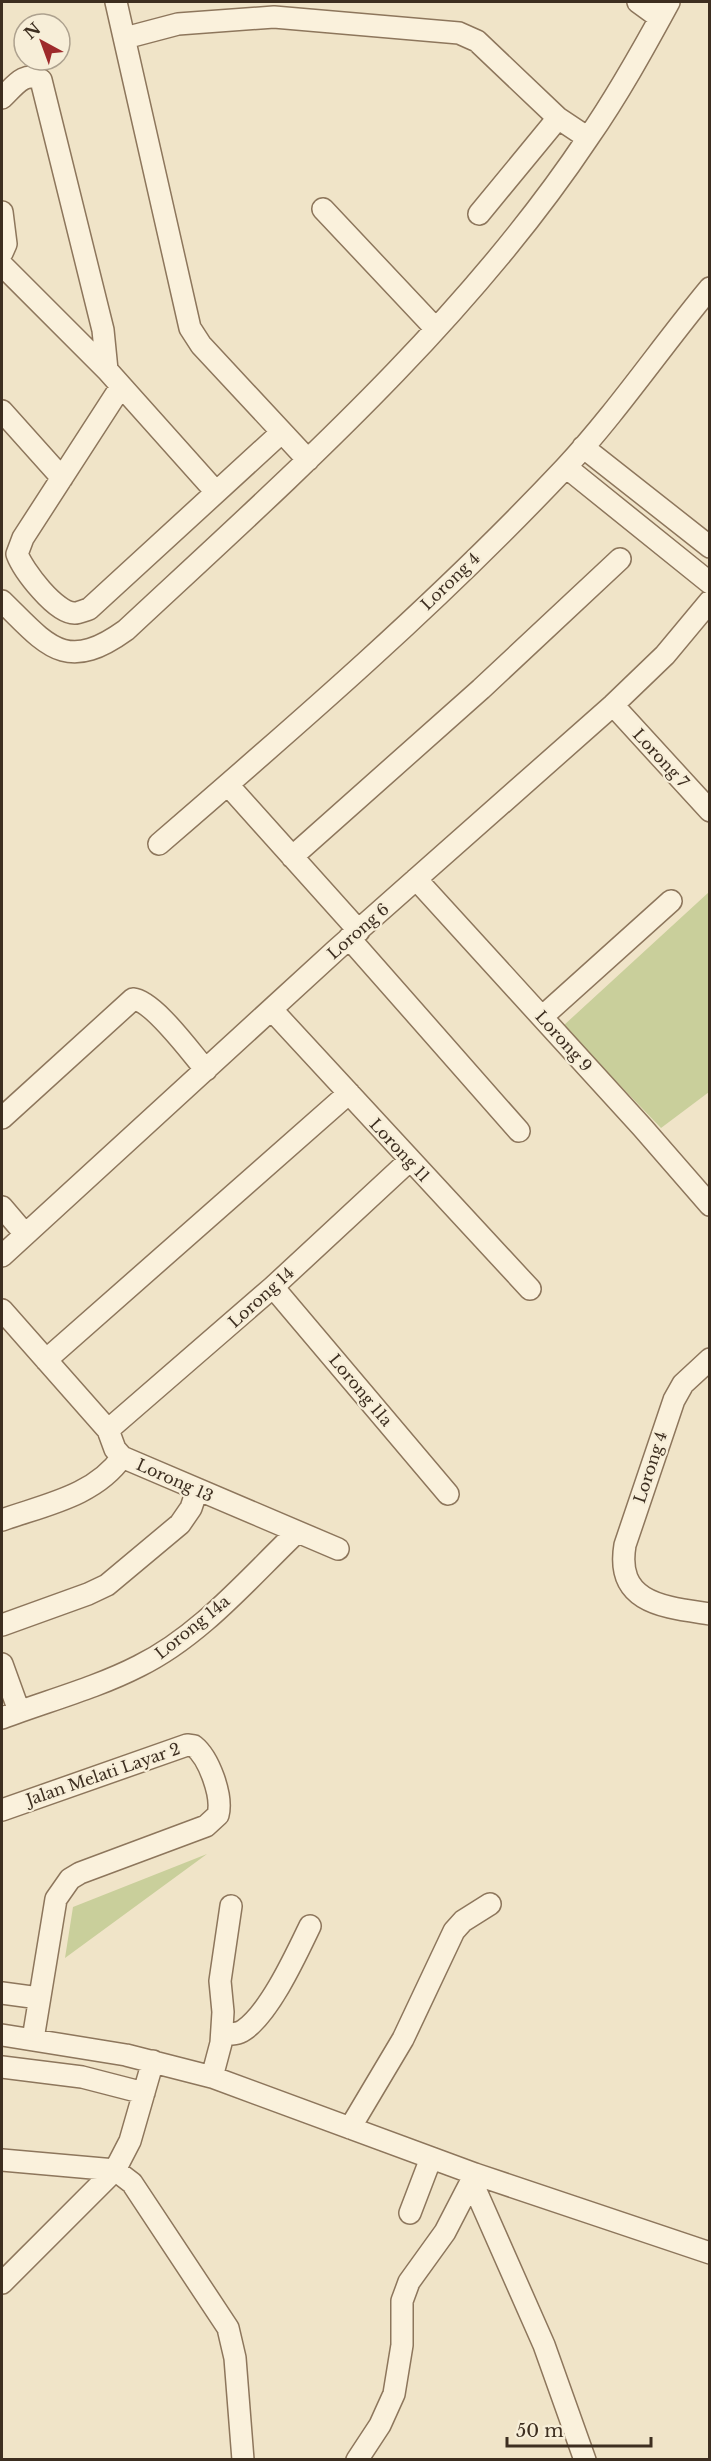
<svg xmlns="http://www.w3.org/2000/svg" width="711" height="2461" viewBox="0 0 711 2461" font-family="'Libre Baskerville',serif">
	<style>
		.green { fill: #c9cf9b }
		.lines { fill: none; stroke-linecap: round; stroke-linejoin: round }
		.minor-casing { stroke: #8d765c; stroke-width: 24 }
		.minor { stroke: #faf1dc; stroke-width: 21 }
		.labels { text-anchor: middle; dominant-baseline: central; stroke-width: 4.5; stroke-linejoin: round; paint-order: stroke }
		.street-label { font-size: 16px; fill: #3d2e20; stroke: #f7eed8 }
	</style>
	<rect width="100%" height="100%" fill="#f0e4c8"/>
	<!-- green -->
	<path class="green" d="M709,892v200l-48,36 -98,-102z
		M207,1854l-142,104 8,-51z"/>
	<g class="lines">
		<!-- minor casing -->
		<g class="minor-casing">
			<path id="minor" d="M116,2l74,326 11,17 107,115
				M638,2l22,16
				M125,38l53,-14 96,-7 185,16 18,8 81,77 30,20
				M2,98c12,-11 22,-28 39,-18l62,250 4,40
				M323,209l112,119
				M2,212l4,32 -4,9
				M479,214l79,-96
				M2,265l105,105 109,122
				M120,388l-97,150 -6,16c6,16 39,60 58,59 4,0 10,-3 14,-4l193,-177
				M2,411l60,67
				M583,447l127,100
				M566,467l144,116
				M2,601c45,44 63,73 124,29 162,-151 338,-306 462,-492 30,-43 56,-90 81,-136
				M613,705l97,106
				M228,785l131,146
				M159,844c139,-120 280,-242 406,-376 52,-56 96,-121 145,-180
				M292,857l189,-168 139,-130
				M416,879l226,248 68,78
				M349,938l170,193
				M272,1010l258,279
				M542,1017l129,-116
				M2,1118l131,-119c21,2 58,54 73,71
				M2,1207l23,27
				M2,1256l334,-306 277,-245 52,-50 45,-54
				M273,1287l175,207
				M2,1310l106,120 7,19 7,8 216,92
				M710,1359l-27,25 -9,16 -49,145c-10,59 40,62 85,69
				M46,1360l303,-267
				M108,1430l165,-143 137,-127
				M2,1520c42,-15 93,-24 120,-63
				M2,1625l86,-31 19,-9 73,-61 11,-16 6,-18
				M2,1664l17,47
				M2,1718c45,-17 94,-30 137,-52 61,-30 109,-87 157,-133
				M2,1810l185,-65 7,1c15,12 29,50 24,69l-12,11 -126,47 -10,6 -14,20 -23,140
				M2,1993l37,5
				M222,2034c8,0 15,1 22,-4 26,-18 52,-75 66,-104
				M2,2035l124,20 86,22 263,97 235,79
				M2,2067l80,10 62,16
				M212,2077l9,-34 2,-31 -3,-31 11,-75
				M350,2128l53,-89 51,-108 9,-10 27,-17
				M2,2160l113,10 17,13 96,145 7,30 8,102
				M472,2182l72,163 41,115
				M410,2213l21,-55
				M2,2283l113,-113 15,-29 23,-80
				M357,2460l23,-35 14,-31 8,-49v-44l7,-19 36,-50 30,-58"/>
		</g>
		<!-- minor -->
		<use href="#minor" class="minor"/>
	</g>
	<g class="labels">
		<!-- street labels -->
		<g class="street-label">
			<text transform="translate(450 581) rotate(-44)">Lorong 4</text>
			<text transform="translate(661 758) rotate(47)">Lorong 7</text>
			<text transform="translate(358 931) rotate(-41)">Lorong 6</text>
			<text transform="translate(564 1041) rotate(48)">Lorong 9</text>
			<text transform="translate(400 1150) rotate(47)">Lorong 11</text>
			<text transform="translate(261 1297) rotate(-42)">Lorong 14</text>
			<text transform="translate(361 1390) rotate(50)">Lorong 11a</text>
			<text transform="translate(650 1467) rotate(-72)">Lorong 4</text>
			<text transform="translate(175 1480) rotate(24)">Lorong 13</text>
			<text transform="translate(192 1627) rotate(-39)">Lorong 14a</text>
			<text transform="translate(103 1774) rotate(-19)">Jalan Melati Layar 2</text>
		</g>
	</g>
	<!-- border -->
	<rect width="711" height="2461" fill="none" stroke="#3d2e20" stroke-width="6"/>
	<!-- north arrow -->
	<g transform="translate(42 42) rotate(319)"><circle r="28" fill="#f7eed8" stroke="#ada18e" stroke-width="1.5"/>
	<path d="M0-4.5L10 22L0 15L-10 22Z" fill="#9e2a2b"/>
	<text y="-9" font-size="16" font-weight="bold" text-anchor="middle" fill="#3d2e20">N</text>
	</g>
	<!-- scale -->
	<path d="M507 2437v9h144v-9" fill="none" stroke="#3d2e20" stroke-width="3"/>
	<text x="516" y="2437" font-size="18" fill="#3d2e20" stroke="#f7eed8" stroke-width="4.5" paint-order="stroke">50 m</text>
</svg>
